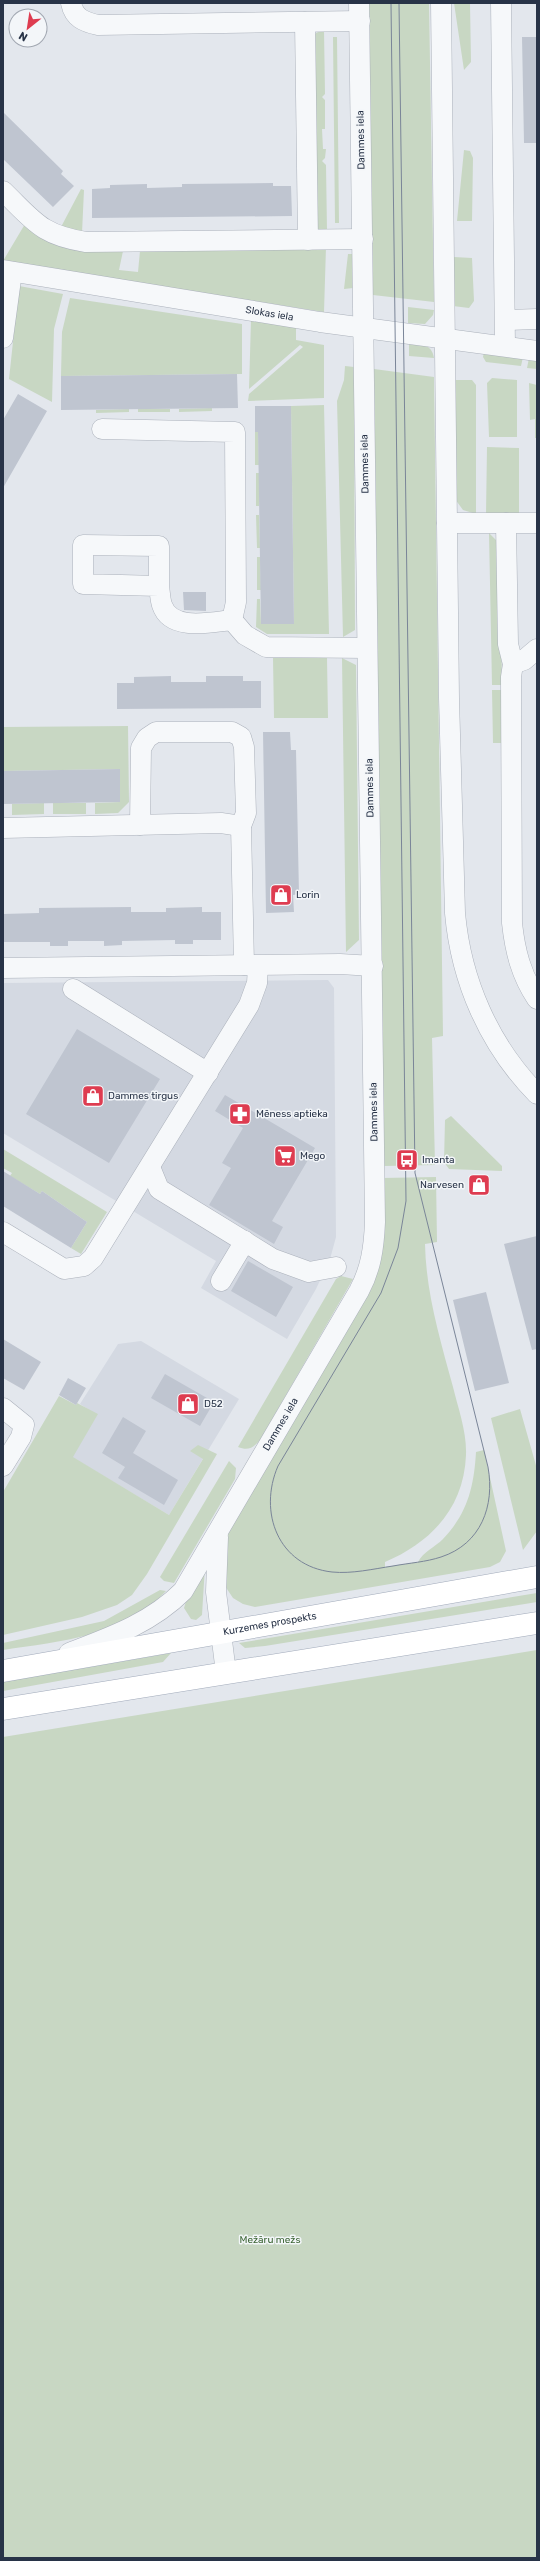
<svg xmlns="http://www.w3.org/2000/svg" width="540" height="2561" viewBox="0 0 540 2561" font-family="Rubik,sans-serif">
	<style>
		.built { fill: #d4d9e2 }
		.green { fill: #c8d7c3 }
		.building { fill: #bfc5d0 }
		.lines { fill: none; stroke-linecap: round; stroke-linejoin: round }
		.minor-casing { stroke: #abb1bb; stroke-width: 21 }
		.major-casing { stroke: #a1aaba; stroke-width: 23 }
		.minor { stroke: #f6f8fa; stroke-width: 20 }
		.major { stroke: #fff; stroke-width: 22 }
		.tram { stroke: #7a8598; stroke-width: 1 }
		.labels { text-anchor: middle; dominant-baseline: central; stroke-width: 3; stroke-linejoin: round; paint-order: stroke }
		.street-label { font-size: 10px; fill: #283347; stroke: #f3f6f9 }
		.poi-label { font-size: 10px; fill: #283347; stroke: #f3f6f9; text-anchor: start }
		.park-label { font-size: 10px; fill: #3c6534; stroke: #f3f6f9 }
	</style>
	<rect width="100%" height="100%" fill="#e3e7ed"/>
	<!-- built -->
	<path class="built" d="M328,980l6,8 2,249 -6,22 -14,30 -29,50 -86,-51 15,-27 -213,-128v-150z
		M141,1341l98,58 -70,116 -97,-58 25,-42 -17,-11 38,-60z"/>
	<!-- green -->
	<path class="green" d="M369,3h60l5,299 -61,-7z
		M454,3h16l1,59 -7,8z
		M324,30l1,64 -3,3 3,3v29h-3l1,20h3l-1,9 -3,3 4,4 1,66 -12,-1 -4,-191 5,-6z
		M333,37h4l2,186h-4z
		M464,150l6,1 3,7 -1,63h-15z
		M81,189l3,1 -2,43 -21,-6z
		M25,224l24,18 16,6 58,3 -4,19 19,2 2,-21 186,-4 -2,65 -321,-51z
		M348,254h4l1,34 -9,1z
		M454,257l18,1 2,43 -5,7 -16,-2z
		M19,286l44,8 -9,35 -2,73 -43,-23z
		M70,298l172,26v50l-181,2 1,-44z
		M408,307l26,3 -1,5 -8,9 -17,-1z
		M251,320l45,7v13l28,5v53l-76,3 1,-7 54,-47 -3,-2 -51,44z
		M409,341c12,3 23,3 25,17l-25,-2z
		M484,352l39,5 -2,9 -35,-4 -3,-5z
		M529,358l8,1v10l-10,-1z
		M345,366l9,1 1,263 -12,7 -6,-236 7,-21z
		M374,369l60,8 9,659 -11,2 3,127 -51,1z
		M492,378l25,2v57h-28l-2,-54z
		M454,380h18l4,5v129l-13,-4 -8,-11z
		M529,383l8,2v53h-2v-19l-5,1z
		M324,405l5,229h-62l-11,-7 1,-28h3l1,25h33l-3,-218z
		M212,408v3l-33,1v-3z
		M129,409v3l-33,1v-3z
		M138,409h32v3h-32z
		M255,432h3l1,33h-4z
		M487,447l32,1v67h-33z
		M256,473h3v33h-3z
		M256,515h3l1,33h-3z
		M489,533l11,11 2,141h-10z
		M257,557h3l1,33h-4z
		M273,658h54l1,60h-54z
		M342,658l14,7 3,275 -13,12z
		M492,690h10l1,53h-10z
		M128,726l1,76 -11,11 -23,1v-11l25,-1v-33l-117,2v-44z
		M44,803v11l-32,1v-11z
		M53,803h33v11h-33z
		M451,1116l51,50v5l-53,-2 -5,-7 1,-42z
		M3,1149l104,63 -26,42 -10,-6 16,-26 -45,-31 -2,3 -30,-18 2,-3 -9,-5z
		M436,1177l1,65 -12,2c1,49 15,95 28,143 5,21 14,45 13,68 -2,52 -34,87 -81,107v5l33,-5c5,-10 17,-15 25,-23 25,-26 31,-53 33,-87l8,-2 22,101 -6,11 -10,5 -235,40 -12,-3 -10,-6 -8,-12v-50l146,-247c15,-39 12,-70 11,-111z
		M341,1276l12,3 -93,161c-7,8 -12,11 -22,7l98,-168z
		M59,1396l17,9 1,-2 21,11 -25,43 96,58 34,-56 -13,-8 8,-6 19,9 -70,120 -15,21 -15,10 -35,12 -79,18v-143z
		M520,1409l17,60v62l-14,19 -32,-132z
		M229,1461l7,7 -1,11 -61,104 -10,-2 -4,-4z
		M205,1566l-3,49 -6,5 -5,-1 -7,-11 3,-10z
		M160,1590l6,1c-42,46 -105,50 -163,59v-7l101,-22z
		M537,1593v9l-272,44 -20,2 -6,-5z
		M537,1650v908h-534v-821z
		M171,1653l-8,9 -160,29v-9z"/>
	<!-- building -->
	<path class="building" d="M522,37h15v106h-13z
		M3,112l60,59 -2,3 13,12 -21,21 -50,-48z
		M273,183v3h18l1,30 -200,2v-29l18,-1v-3l37,-1v4l35,-1v-3z
		M237,374l1,34 -177,2v-34z
		M18,394l29,17 -44,77v-68z
		M255,406h36l3,218h-33l-3,-192h-3z
		M183,592h23v19l-22,-1z
		M171,676v6h35v-6h37v5h18v27l-144,1v-26h17v-6z
		M263,732h27l1,18h5l3,144 -6,1 1,17 -28,1z
		M120,769v33l-117,2v-33z
		M131,907v5h35v-4l36,-1v5h19v28h-28v4h-18v-4l-53,1v4l-18,1v-5h-36v5h-18v-4h-47v-28l36,-1v-5z
		M77,1029l83,50 -51,84 -83,-49z
		M225,1095l90,53 -43,73 11,6 -9,17 -65,-39 22,-37 -9,-5 21,-35 -28,-17z
		M3,1171l37,23 2,-3 45,31 -16,26 -68,-42z
		M537,1236v113l-5,1 -28,-106z
		M248,1261l45,26 -17,30 -45,-26z
		M486,1292l23,91 -34,8 -22,-91z
		M3,1339l38,23 -17,28 -21,-12z
		M165,1374l49,28 -14,24 -49,-28z
		M68,1378l18,10 -10,17 -17,-10z
		M123,1417l23,14 -13,22 45,27 -14,25 -46,-27 7,-11 -23,-14z"/>
	<g class="lines">
		<!-- minor casing -->
		<g class="minor-casing">
			<g id="minor">
				<path d="M71,3c3,15 13,19 27,22l262,-4"/>
				<path d="M441,3l8,695 6,215c6,68 34,132 82,181"/>
				<path d="M501,3l4,343"/>
				<path d="M305,22l3,218"/>
				<path d="M3,191c31,30 38,44 83,51l277,-3"/>
				<path id="s1" d="M3,270l317,52 217,29"/>
				<path d="M506,320l31,-1"/>
				<path d="M3,338l9,-66"/>
				<path d="M102,429l133,3 1,170 -4,18"/>
				<path d="M447,523h90"/>
				<path d="M506,523l2,121 5,20 -2,13 1,246c3,28 9,52 25,76"/>
				<path d="M159,586v-40l-76,-1v39l76,2c1,6 1,13 3,19 9,27 50,17 70,15"/>
				<path d="M232,620l13,15 21,12 101,1"/>
				<path d="M513,664l11,-4 13,-11"/>
				<path d="M140,825l1,-77 6,-10 9,-6h76l9,5 3,10 2,66 -5,13 3,139"/>
				<path d="M3,828l218,-5 20,3"/>
				<path d="M3,968l337,-4 33,2"/>
				<path d="M73,989l135,84"/>
				<path d="M150,1167l9,22 114,70 36,13 27,-5"/>
				<path d="M3,1232l61,37 20,-3 9,-8 156,-253 8,-22 1,-17"/>
				<path d="M221,1281l24,-40"/>
				<path d="M3,1408l21,17 -3,12 -18,29"/>
				<path d="M218,1537l-2,55 10,81"/>
				<path id="s2" d="M69,1653c42,-16 82,-30 114,-62l176,-300c12,-22 15,-44 16,-69l-16,-1219"/>
			</g>
		</g>
		<!-- major casing -->
		<g class="major-casing">
			<g id="major">
				<path id="s3" d="M3,1671l534,-94"/>
				<path d="M3,1709l534,-86"/>
			</g>
		</g>
		<!-- minor -->
		<use href="#minor" class="minor"/>
		<!-- major -->
		<use href="#major" class="major"/>
		<!-- tram -->
		<path class="tram" d="M391,3l15,1198 -8,47 -17,45 -103,173c-20,46 0,100 54,106 20,2 41,-3 61,-6 16,-3 33,-4 48,-9 40,-13 54,-51 47,-90l-73,-294 -16,-1170"/>
	</g>
	<!-- icons -->
	<defs>
		<g id="shop-square" transform="scale(1.15)"><rect x="-9" y="-9" width="18" height="18" rx="4" fill="#de3c50" stroke="#f3f6f9"/><path d="M-5-2.5h2.3a2.7 3.5 0 0 1 5.4 0H5L5.5 6h-11ZM-1.5-2.5h3a1.5 2.3 0 0 0-3 0Z" fill="#fff"/></g>
		<g id="pharmacy-square" transform="scale(1.15)"><rect x="-9" y="-9" width="18" height="18" rx="4" fill="#de3c50" stroke="#f3f6f9"/><path d="M-2-6h4v4h4v4h-4v4h-4v-4h-4v-4h4Z" fill="#fff"/></g>
		<g id="supermarket-square" transform="scale(1.15)"><rect x="-9" y="-9" width="18" height="18" rx="4" fill="#de3c50" stroke="#f3f6f9"/><path d="M-6-5.5h2.5l.6 2H6L4.5 2H-2.5L-4.4-4H-6ZM-1.5 3.2a1.3 1.3 0 1 0 .1 0ZM3 3.2a1.3 1.3 0 1 0 .1 0Z" fill="#fff"/></g>
		<g id="bus-square" transform="scale(1.15)"><rect x="-9" y="-9" width="18" height="18" rx="4" fill="#de3c50" stroke="#f3f6f9"/><path d="M-5-6H5V4H4V6H2V4H-2V6H-4V4H-5ZM-3.5-4V0h7V-4ZM-3.5 1.2v1.5H-2V1.2ZM2 1.2v1.5H3.5V1.2Z" fill="#fff"/></g>
	</defs>
	<g fill-rule="evenodd">
		<use href="#shop-square" x="281" y="895"/>
		<use href="#shop-square" x="93" y="1096"/>
		<use href="#pharmacy-square" x="240" y="1114"/>
		<use href="#supermarket-square" x="285" y="1156"/>
		<use href="#bus-square" x="407" y="1160"/>
		<use href="#shop-square" x="479" y="1185"/>
		<use href="#shop-square" x="188" y="1404"/>
	</g>
	<g class="labels">
		<!-- street labels -->
		<g class="street-label">
			<text transform="translate(361 140) rotate(-91)">Dammes iela</text>
			<text stroke="none"><textPath href="#s1" startOffset="270">Slokas iela</textPath></text>
			<text transform="translate(365 464) rotate(-91)">Dammes iela</text>
			<text transform="translate(370 788) rotate(-91)">Dammes iela</text>
			<text transform="translate(374 1112) rotate(-91)">Dammes iela</text>
			<text stroke="none"><textPath href="#s2" startOffset="324">Dammes iela</textPath></text>
			<text stroke="none"><textPath href="#s3" startOffset="271">Kurzemes prospekts</textPath></text>
		</g>
		<!-- poi labels -->
		<g class="poi-label">
			<text x="296" y="895">Lorin</text>
			<text x="108" y="1096">Dammes tirgus</text>
			<text x="256" y="1114">Mēness aptieka</text>
			<text x="300" y="1156">Mego</text>
			<text x="422" y="1160">Imanta</text>
			<text x="464" y="1185" text-anchor="end">Narvesen</text>
			<text x="204" y="1404">D52</text>
		</g>
		<!-- park labels -->
		<g class="park-label">
			<text x="270" y="2240">Mežāru mežs</text>
		</g>
	</g>
	<!-- border -->
	<rect width="540" height="2561" fill="none" stroke="#283347" stroke-width="8"/>
	<!-- north arrow -->
	<g transform="translate(28 28) rotate(210)"><circle r="19" fill="#f3f6f9" stroke="#a2a8b2"/>
	<path d="M0-3L7 15L0 10L-7 15Z" fill="#de3c50"/>
	<text y="-6" font-size="11" font-weight="bold" text-anchor="middle" fill="#283347">N</text>
	</g>
</svg>
